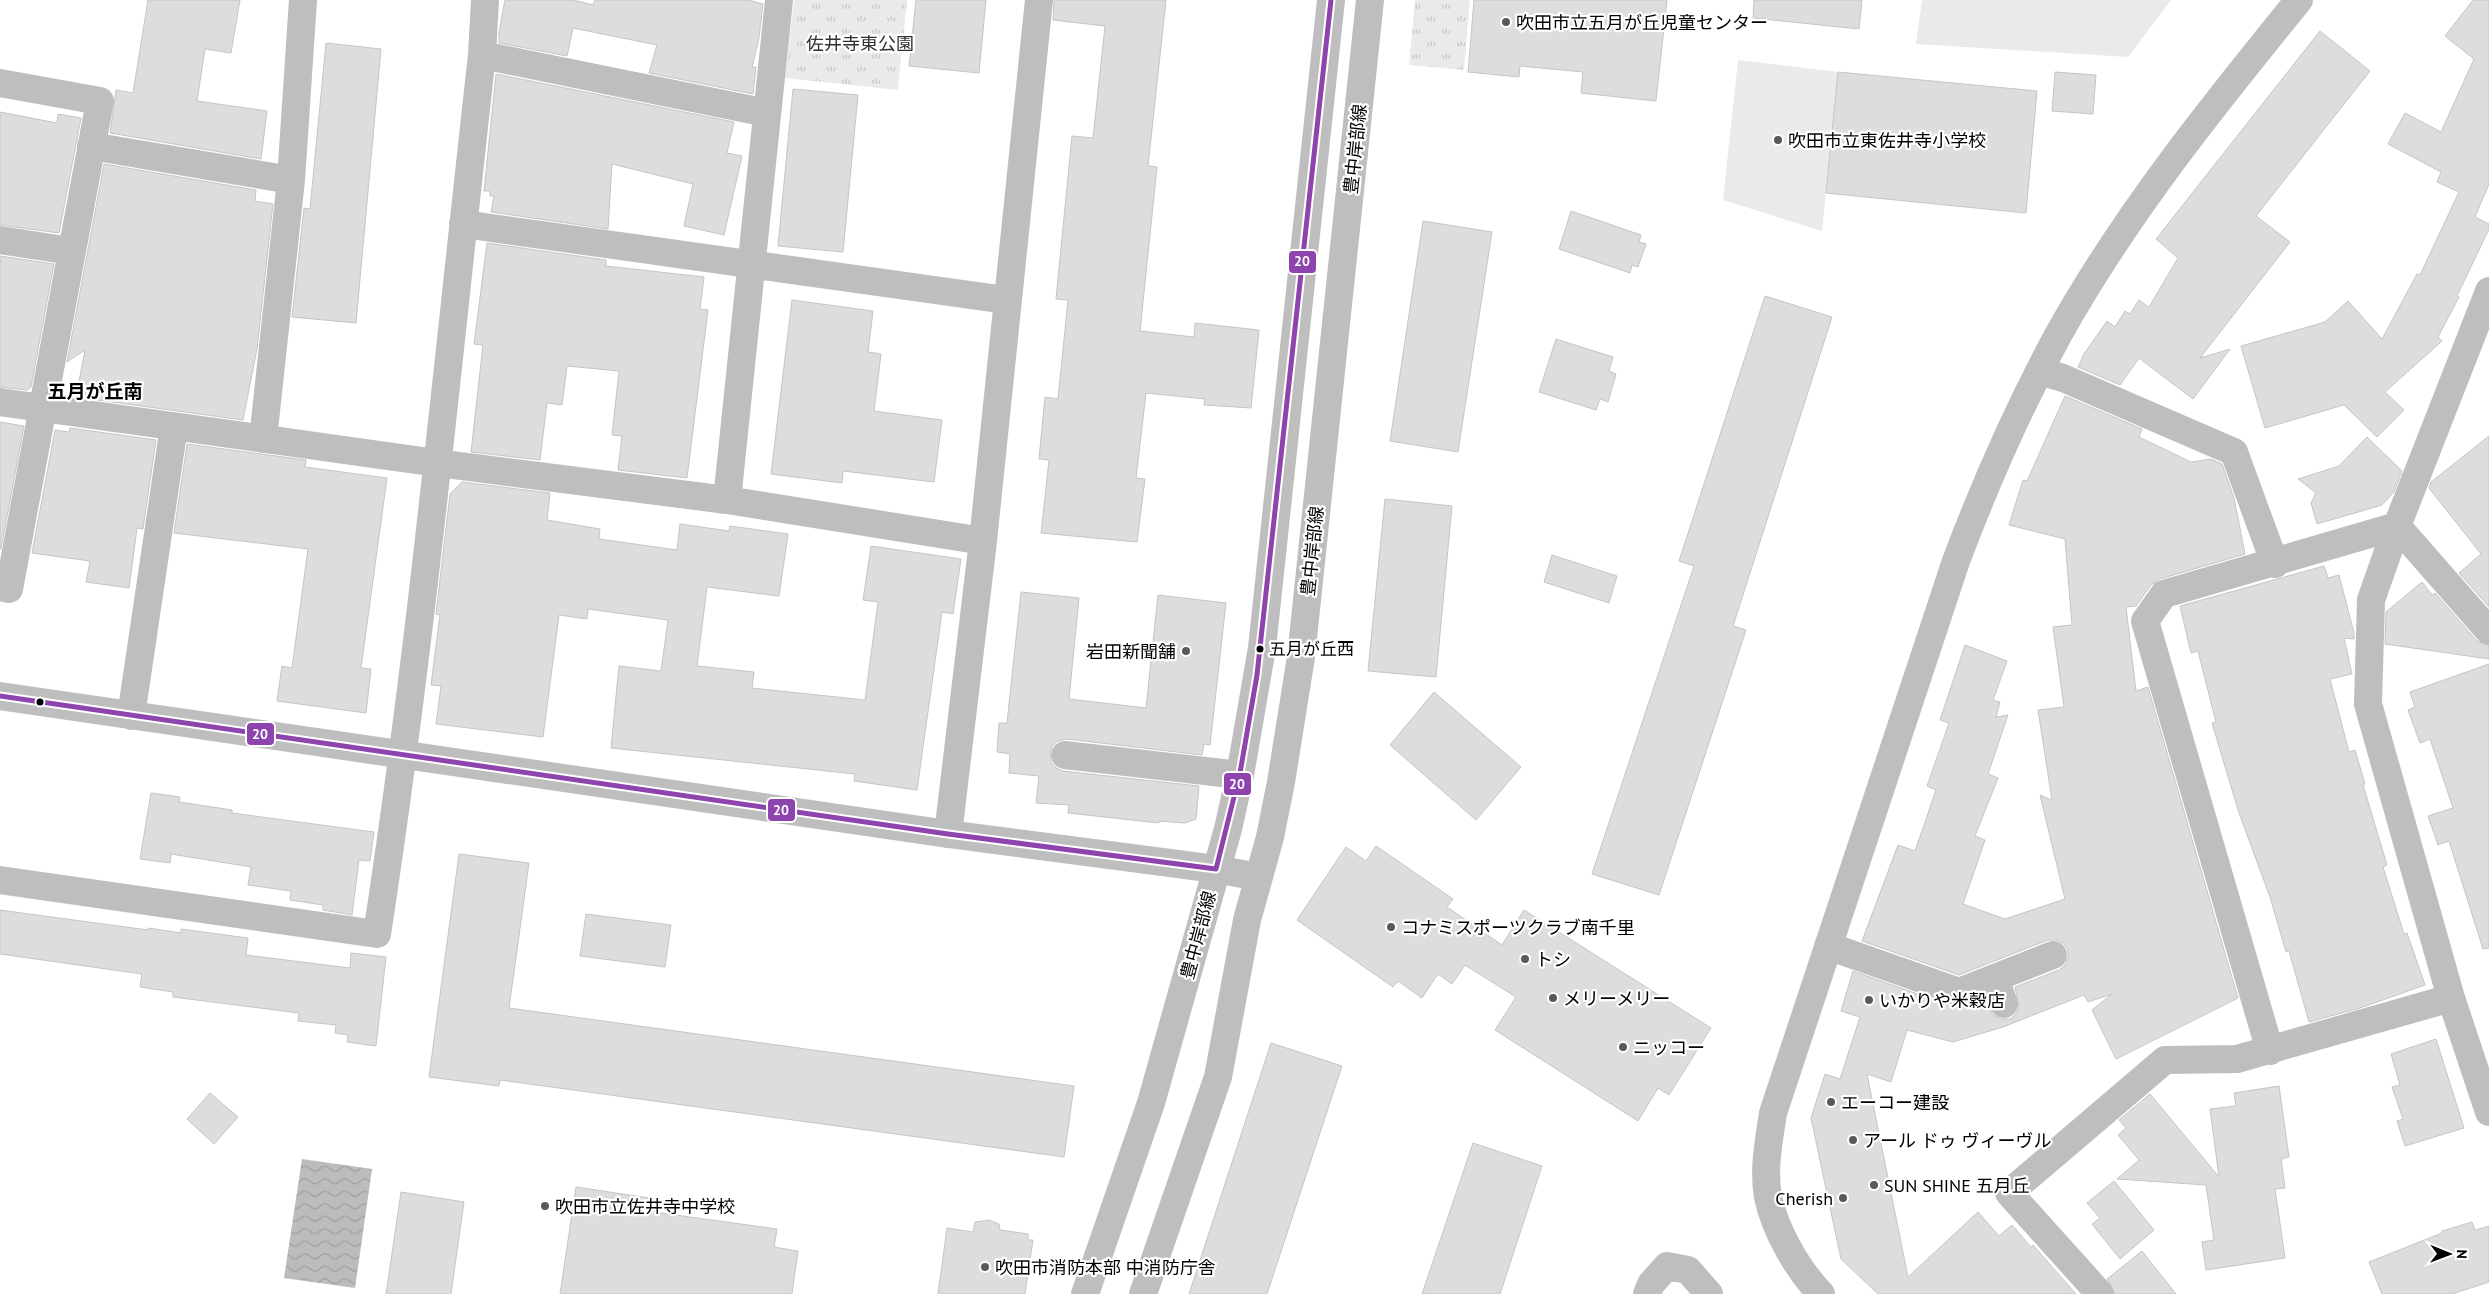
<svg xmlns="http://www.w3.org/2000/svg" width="2489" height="1294" viewBox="0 0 2489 1294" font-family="'PT Sans','Noto Sans JP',sans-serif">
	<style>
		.grass { fill: #eaeaea }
		.park { fill: url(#park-tufts) }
		.water { fill: url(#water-waves) }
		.building { fill: #ddd; stroke: #c5c5c5 }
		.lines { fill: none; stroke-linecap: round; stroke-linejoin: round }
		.minor { stroke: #bebebe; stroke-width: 28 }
		.bus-1-casing { stroke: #fff; stroke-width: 9 }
		.bus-1 { stroke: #8e44ad; stroke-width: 5 }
		.poi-dot { fill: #595959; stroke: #fff; stroke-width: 2 }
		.bus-dot { fill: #000; stroke: #fff; stroke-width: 2 }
		.labels { text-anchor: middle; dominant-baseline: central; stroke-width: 4.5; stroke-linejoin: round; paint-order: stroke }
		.bus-label { font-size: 17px; fill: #000; stroke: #fff; text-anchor: start }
		.poi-label { font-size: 18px; fill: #000; stroke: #fff; text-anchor: start }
		.park-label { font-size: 18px; fill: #303030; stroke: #fff }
		.street-label { font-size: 18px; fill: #000; stroke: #fff }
		.neighbourhood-label { font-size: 19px; font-weight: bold; fill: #000; stroke: #fff }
		.line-badge { stroke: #fff; stroke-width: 2 }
		.badge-label { font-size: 14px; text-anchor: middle; font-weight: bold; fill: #fff }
	</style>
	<defs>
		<pattern id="park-tufts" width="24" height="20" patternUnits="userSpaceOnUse" patternTransform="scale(1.25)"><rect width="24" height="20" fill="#eaeaea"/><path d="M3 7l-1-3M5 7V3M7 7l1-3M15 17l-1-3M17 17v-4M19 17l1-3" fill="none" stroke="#c7c7c7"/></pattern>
		<pattern id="water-waves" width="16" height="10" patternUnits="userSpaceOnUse" patternTransform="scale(1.25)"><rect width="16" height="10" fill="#bcbcbc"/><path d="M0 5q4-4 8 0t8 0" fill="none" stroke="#a0a0a0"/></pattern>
	</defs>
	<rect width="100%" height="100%" fill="#fff"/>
	<!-- grass -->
	<path class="grass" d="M1922,0h249l-43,57 -212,-13z
		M1738,60l100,12 -16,159 -99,-31z"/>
	<!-- park -->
	<path class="park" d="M794,0h113l-9,90 -113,-12z
		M1415,0h55l-6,70 -55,-5z"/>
	<!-- water -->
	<path class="water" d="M302,1159l70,10 -17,119 -71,-10z"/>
	<!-- building -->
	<path class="building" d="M148,0h92l-9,53 -26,-4 -8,52 70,10 -6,48 -151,-26 6,-43 17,3z
		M505,0h68l20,5 2,-5h154l14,4 -4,34 -7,29h4l-3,27 -104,-21 8,-28 -84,-17 -6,28 -68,-13v-11z
		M916,0h70l-7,73 -70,-7z
		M1054,0h112l-18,166 9,1 -17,164 54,6 1,-14 64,7 -8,78 -47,-3 1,-6 -59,-6 -10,85 9,1 -8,63 -96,-9 8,-73 -10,-1 6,-62 13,2 10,-99 -12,-1 16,-163 21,2 12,-112 -52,-6z
		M1474,0h193l-11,101 -75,-8 2,-21 -63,-6 -1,11 -51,-5z
		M1754,0h108l-3,29 -106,-11z
		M2473,0h16v184l-14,33 14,7v5l-32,67 2,1 -21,40 4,4 -57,51 19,18 -27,27 -33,-32 -79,23 -24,-82 84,-24 23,-21 34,38 35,-65 3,1 39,-83 -22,-10 4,-10 -53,-28 17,-31 36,19 33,-73 -29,-23z
		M2320,31l50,40 -114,145 34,26 -90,116 30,-9 -37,50 -54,-41 -19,27 -42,-18 6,-13 23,-33 8,6 10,-16 5,3 9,-14 10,7 29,-49 -22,-19z
		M326,43l55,6 -25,274 -64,-6 12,-109 6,1z
		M1838,72l199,19 -11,122 -200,-20z
		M2055,72l41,3 -3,39 -41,-3z
		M496,74l238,48 -7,31 15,3 -18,79 -40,-9 9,-42 -81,-20 -4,65 -117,-17 3,-16h-4v-5h-6z
		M793,89l65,6 -15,157 -65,-6z
		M0,112l57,11 1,-9 23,4 -22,115 -59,-8z
		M104,164l152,26 -1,11 18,3 -16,145 -14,71 -167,-23 9,-47 -18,12z
		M1571,211l70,24 -2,7 7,2 -8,23 -6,-2 -2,8 -71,-24z
		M1423,221l69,11 -34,220 -68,-11z
		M487,243l119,17v6l98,11 -4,32 8,1 -21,168 -69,-8 4,-34 -10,-1 7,-64 -52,-5 -5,39 -15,-2 -7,57 -69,-8 12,-107 -9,-1z
		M0,256l54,8 -23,123 -4,3 -27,-3z
		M1765,296l67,21 -99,309 13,4 -87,265 -67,-21 102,-308 -15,-5z
		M792,300l81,11 -5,41 13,2 -7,57 68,9 -8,62 -91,-11 -1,12 -71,-9z
		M1556,339l57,18 -4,14 7,3 -8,28 -8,-3 -4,11 -57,-18z
		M2065,396l77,33 -3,8 52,25 20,-3 11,5 12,34 11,56 -85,25 -9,6 -15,21 -10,1 10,84 12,-4 90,311 -122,61 -24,-49 20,-16 -24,8 -4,-7 -81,32 -50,15 -46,-12 -16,52 -24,-8 41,203 70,-65 21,24 13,-11 19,22 2,-2 43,49h-198l-37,-35 -30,-141 14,-44 15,5 20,-62 -19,-6 12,-40 101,36h11l21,-9 7,17 9,4h8l5,-4 4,-8 -4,-20 44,-17 6,-5 3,-7v-8l-5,-7 -7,-3h-8l-89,35 -97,-34 36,-96 17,6 21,-61 -9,-4 22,-63 -9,-3 25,-75 42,16 -14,39 7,2 -4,15 12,-2 -20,59 10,4 -23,58 10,4 -22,64 42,15 60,-20 -25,-104 12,5 -14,-90 26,-3 -11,-80 19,-2 -7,-86 -56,-14 14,-45 4,1z
		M0,422l24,4 -23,123h-1z
		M70,428l86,12 -13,89 -6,-1 -8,60 -43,-6 4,-21 -58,-8 23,-123 14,2z
		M2489,436v171l-30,-34 22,-19 -52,-66 2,-6z
		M2367,437l35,34 -8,21 -12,13 -65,19 -6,-21 5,-10 -18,-14 41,-13z
		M187,444l119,16 -1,7 82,11 -26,190 10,1 -5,44 -89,-12 5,-35 10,2 16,-119 -134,-16z
		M462,482l88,11 -3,27 53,9 -1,10 78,11 3,-26 49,7 1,-5 58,8 -9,62 -72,-9 -10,79 57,6 -2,16 113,12 13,-98 -15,-2 8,-54 90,13 -8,55 -11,-2 -25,178 -63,-9 1,-7 -244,-26 8,-82 42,5 7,-51 -80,-11 -1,10 -28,-4 -16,122 -107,-13 5,-38 -10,-1 9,-70 -4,-1 14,-120z
		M1385,499l67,7 -16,171 -68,-6z
		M1552,555l65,21 -8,27 -65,-21z
		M2324,566l4,12 11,-3 15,58v6l-10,-1 8,36 -22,5 19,73 6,-2 10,34 -2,1 24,80 -4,2 21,67 3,-1 18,52 -65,23 -51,14 -20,-71 -3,1 -16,-55 -31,-84 -27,-90 4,-1 -18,-71 -7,2 -11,-47z
		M2422,582l10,13 3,-2 42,48 12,5v13l-104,-15 1,-32z
		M1021,592l58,6 -10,101 77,9 12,-113 68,8 -16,142 -6,-1 -2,11 -135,-16 -9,2 -6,5 -2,7 1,9 5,6 7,3 136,15 -3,33 -11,4 -26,-2v2l-91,-10 1,-8 -33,-2 3,-27 -30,-3 1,-19 -13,-2 2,-29h8z
		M2489,664v284l-6,1 -34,-108 -11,4 -10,-29 25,-8 -23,-69 -10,4 -12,-33 7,-3 -5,-15z
		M1434,692l87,75 -45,53 -86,-75z
		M151,793l29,4 -1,5 53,8v3l142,19 -4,29 -11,-1 -7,55 -29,-5v-5l-33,-5 1,-9 -43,-6 3,-18 -80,-13 -1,9 -30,-4z
		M1376,846l77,53 -6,8 55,38 22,-35 187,118 -42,67 -11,-7 -20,33 -143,-91 21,-33 -51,-32 -13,19 -14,-10 -16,24 -24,-17 -5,6 -96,-67 49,-73 20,14z
		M459,854l70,9 -20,145 565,78 -10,71 -564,-77 -1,6 -70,-9z
		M0,910l148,20v-2l33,5v-4l67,9 -2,17 104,13 1,-15 35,4 -10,89 -29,-4 1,-7 -13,-2 1,-8 -38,-4 1,-8 -126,-16v-5l-33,-5 2,-13 -142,-20z
		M586,914l85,11 -6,42 -85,-11z
		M2436,1039l28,89 -59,18 -8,-25 6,-2 -11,-32 8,-2 -9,-31z
		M1271,1043l71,23 -75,228h-78z
		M2279,1086l10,71 -8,2 4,29 -10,1 10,69 -79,12 -4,-28 12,-2 -8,-55 -89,-6 22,-19 -21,-25 8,-7 -7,-8 31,-26 69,83 -9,-68 26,-3 -2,-13z
		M210,1093l28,24 -24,27 -27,-25z
		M1473,1143l69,23 -42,128h-78z
		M2114,1181l40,49 -34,29 -28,-35 8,-6 -13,-15z
		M576,1187l80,12 -2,13 123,17 -3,18 24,4 -6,43h-232z
		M401,1192l63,10 -13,92h-65z
		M989,1220l10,4 1,6 28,4v6h5l-8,54h-87l9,-66 26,4 2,-10z
		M2472,1222l3,8 14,-4v56l-37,12h-70l-13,-32 73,-29v-2z
		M2142,1251l34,43h-61l-8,-15z"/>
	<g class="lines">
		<!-- minor -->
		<path class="minor" d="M482,55l285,58
			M0,83l100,18 -91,488 -9,-2
			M91,146l200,34
			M463,224l543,76
			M0,240l71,11
			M2489,291l-92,235 -26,74 -3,104 83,294 38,114
			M2039,371l24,7 171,74 41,112
			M0,402l437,61 290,37 256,41
			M263,439l28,-259 12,-180
			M727,500l52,-500
			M0,696l948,138 268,35 42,8
			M131,716l43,-290
			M1065,755l175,20
			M948,834l35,-293 56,-541
			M0,880l377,54c45,-292 72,-586 105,-879l3,-55
			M1828,946l131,46 94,-37
			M1995,978l9,26
			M2270,1051l-125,-430 19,-27 233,-68 92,105
			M1085,1294l66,-191 77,-274 12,-54 22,-127 69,-648
			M1143,1294l75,-217 29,-157 23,-83 11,-55 20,-125 69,-657
			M1647,1294l4,-10 16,-18 21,4 21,24
			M1821,1294c-24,-25 -46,-64 -53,-97 -5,-28 1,-57 5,-84l183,-552c29,-77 62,-152 101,-224 67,-121 155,-230 242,-337
			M2100,1294l-91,-101 156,-133 72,-1 214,-61"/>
		<!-- bus-1 casing -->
		<g class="bus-1-casing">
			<path id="bus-1" d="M0,696l948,138 268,35 24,-96 17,-98 74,-675"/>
		</g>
		<!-- bus-1 -->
		<use href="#bus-1" class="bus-1"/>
	</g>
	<!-- markers -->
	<g class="poi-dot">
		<circle cx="1506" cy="22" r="5"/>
		<circle cx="1778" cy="140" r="5"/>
		<circle cx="1186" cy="651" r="5"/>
		<circle cx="1391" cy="927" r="5"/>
		<circle cx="1525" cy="959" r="5"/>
		<circle cx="1553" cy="998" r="5"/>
		<circle cx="1869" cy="1000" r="5"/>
		<circle cx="1623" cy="1047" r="5"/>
		<circle cx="1831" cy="1102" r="5"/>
		<circle cx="1853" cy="1140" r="5"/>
		<circle cx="1874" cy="1185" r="5"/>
		<circle cx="1843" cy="1198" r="5"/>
		<circle cx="545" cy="1206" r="5"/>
		<circle cx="985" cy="1267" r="5"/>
	</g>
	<g class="bus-dot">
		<circle cx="1260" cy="649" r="4.5"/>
		<circle cx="40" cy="702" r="4.5"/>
	</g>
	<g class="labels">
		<!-- bus labels -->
		<g class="bus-label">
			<text x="1269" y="649">五月が丘西</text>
		</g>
		<!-- poi labels -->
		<g class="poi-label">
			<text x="1516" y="22">吹田市立五月が丘児童センター</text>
			<text x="1788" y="140">吹田市立東佐井寺小学校</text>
			<text x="1176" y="651" text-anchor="end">岩田新聞舗</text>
			<text x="1401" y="927">コナミスポーツクラブ南千里</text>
			<text x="1535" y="959">トシ</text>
			<text x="1563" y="998">メリーメリー</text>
			<text x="1879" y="1000">いかりや米穀店</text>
			<text x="1633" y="1047">ニッコー</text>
			<text x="1841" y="1102">エーコー建設</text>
			<text x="1863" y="1140">アール ドゥ ヴィーヴル</text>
			<text x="1884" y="1185">SUN SHINE 五月丘</text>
			<text x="1833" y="1198" text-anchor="end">Cherish</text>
			<text x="555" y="1206">吹田市立佐井寺中学校</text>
			<text x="995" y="1267">吹田市消防本部 中消防庁舎</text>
		</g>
		<!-- park labels -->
		<g class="park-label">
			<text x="860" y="43">佐井寺東公園</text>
		</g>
		<!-- street labels -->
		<g class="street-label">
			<text transform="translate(1355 149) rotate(-84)">豊中岸部線</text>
			<text transform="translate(1312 551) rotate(-84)">豊中岸部線</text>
			<text transform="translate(1198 935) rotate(-75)">豊中岸部線</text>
		</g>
		<!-- neighbourhood labels -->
		<g class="neighbourhood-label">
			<text x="95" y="391">五月が丘南</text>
		</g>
	</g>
	<g class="line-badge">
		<rect x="1288" y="250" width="29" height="24" rx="5" fill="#8e44ad"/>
		<rect x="246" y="722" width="29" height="24" rx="5" fill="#8e44ad"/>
		<rect x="1223" y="772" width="29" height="24" rx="5" fill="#8e44ad"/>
		<rect x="767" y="798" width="29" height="24" rx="5" fill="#8e44ad"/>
	</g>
	<g class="badge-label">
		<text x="1302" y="266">20</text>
		<text x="260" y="739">20</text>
		<text x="1237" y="789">20</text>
		<text x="781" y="815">20</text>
	</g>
	<!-- north arrow -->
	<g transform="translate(2449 1254) rotate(91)" stroke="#ffffff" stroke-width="4" paint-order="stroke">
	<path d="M0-4L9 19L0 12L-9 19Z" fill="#000000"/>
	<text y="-8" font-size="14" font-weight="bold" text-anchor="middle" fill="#000000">N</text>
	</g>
</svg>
